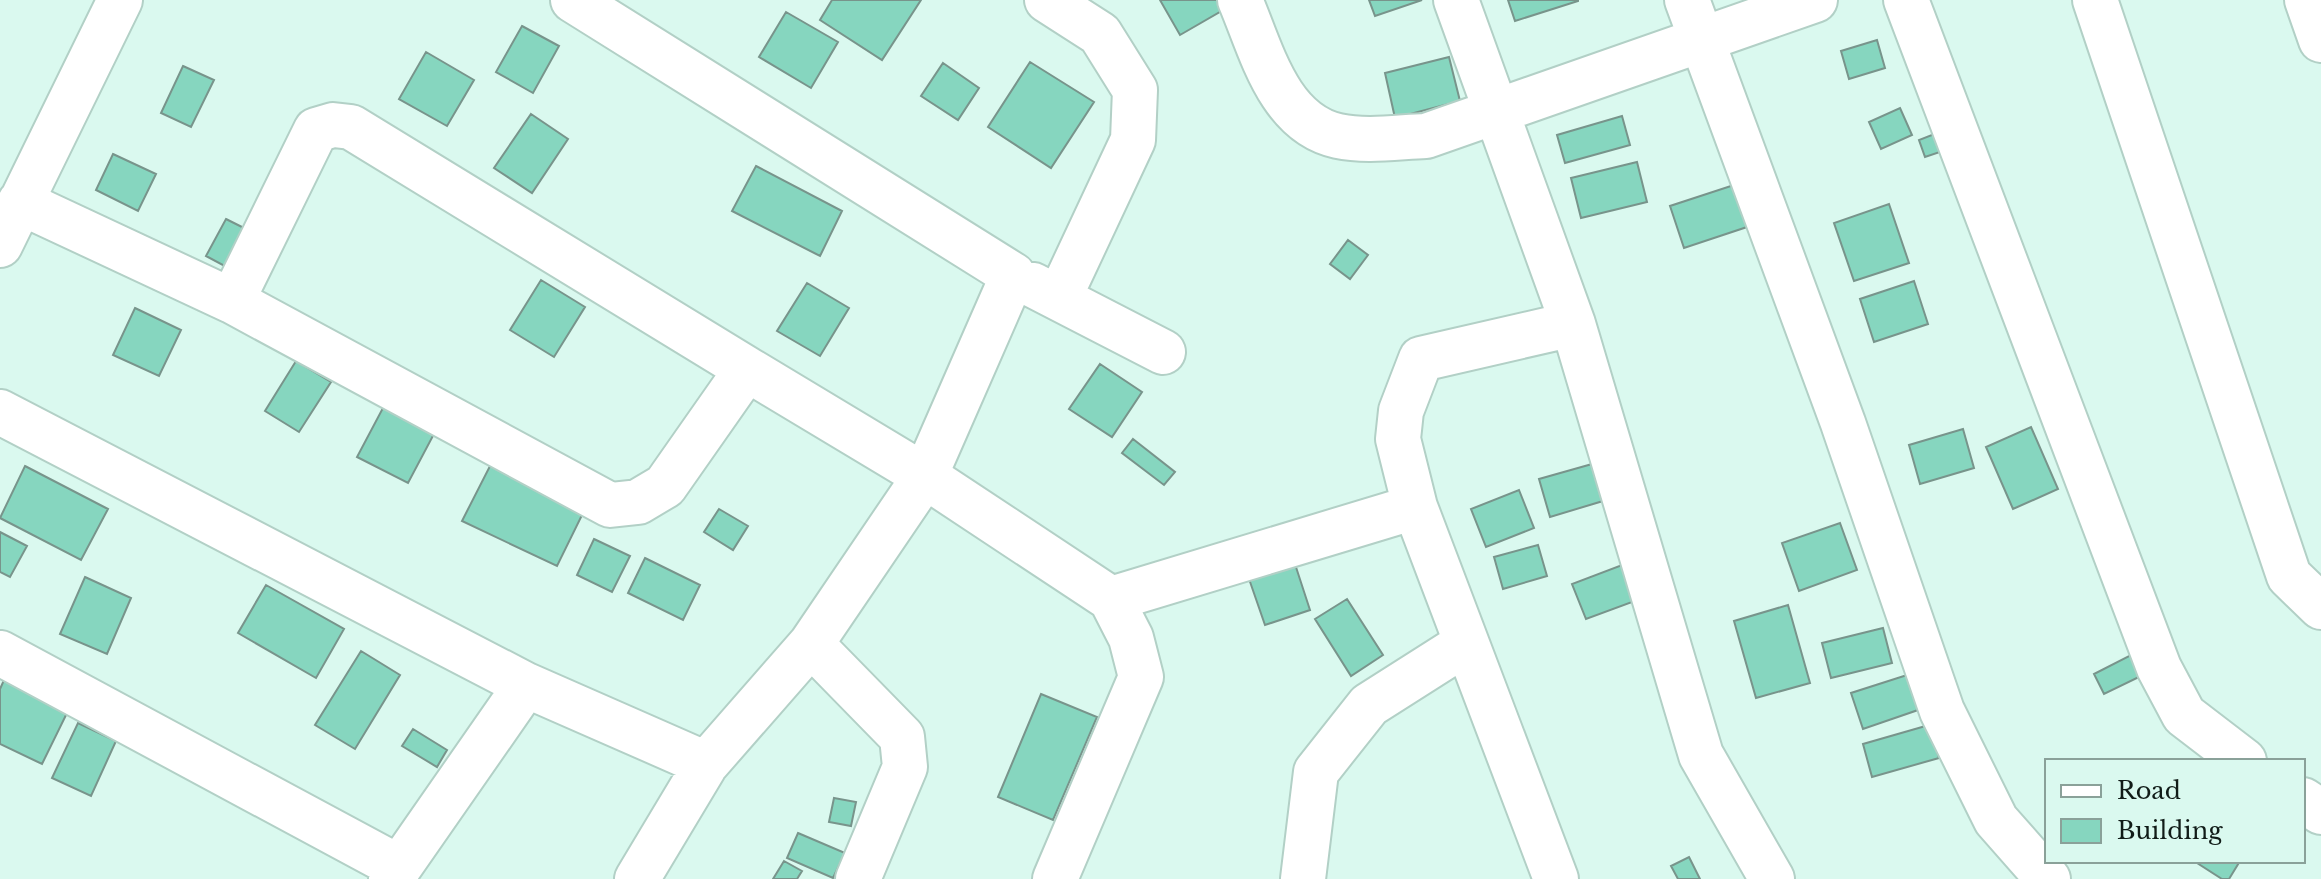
<svg xmlns="http://www.w3.org/2000/svg" width="2321" height="879" viewBox="0 0 2321 879" font-family="'Libre Baskerville',serif">
	<style>
		.building { fill: #86d6bf; stroke: #78948b; stroke-width: 2 }
		.lines { fill: none; stroke-linecap: round; stroke-linejoin: round }
		.minor-casing { stroke: #b2d0c6; stroke-width: 48 }
		.minor { stroke: #fff; stroke-width: 44 }
	</style>
	<rect width="100%" height="100%" fill="#daf9ef"/>
	<!-- building -->
	<path class="building" d="M832,0h89l-39,60 -62,-40z
		M1160,0h67l3,6 -50,29z
		M1369,0h53l-47,16z
		M1508,0h70v1l-63,20z
		M786,12l52,30 -27,46 -52,-31z
		M522,26l37,20 -26,47 -37,-21z
		M1877,40l8,28 -36,11 -8,-28z
		M426,52l48,28 -27,46 -48,-27z
		M1449,57l11,44 -65,17 -10,-45z
		M1030,62l64,40 -43,66 -63,-41z
		M943,63l36,25 -21,32 -37,-24z
		M183,66l31,14 -23,47 -30,-14z
		M1900,108l12,27 -31,14 -12,-27z
		M531,114l37,25 -36,54 -38,-25z
		M1622,116l8,29 -65,18 -8,-28z
		M1942,131l7,18 -24,8 -6,-17z
		M113,154l43,20 -18,37 -42,-21z
		M1637,162l10,40 -66,16 -10,-40z
		M756,166l86,45 -22,45 -88,-45z
		M1740,183l13,42 -69,23 -14,-42z
		M1889,204l20,59 -55,18 -20,-58z
		M226,219l26,13 -20,38 -26,-14z
		M1348,240l20,15 -18,24 -20,-15z
		M541,280l44,27 -31,50 -44,-27z
		M1914,281l14,43 -54,18 -14,-43z
		M807,283l42,25 -29,48 -43,-25z
		M135,308l46,22 -22,46 -46,-21z
		M296,361l35,21 -32,50 -34,-21z
		M1100,364l42,28 -30,45 -43,-28z
		M384,406l51,26 -27,51 -51,-26z
		M2031,427l27,62 -45,20 -27,-62z
		M1963,429l11,39 -54,16 -11,-39z
		M1133,439l42,33 -11,13 -42,-32z
		M1592,464l11,37 -53,16 -11,-38z
		M25,466l83,43 -27,51 -81,-42z
		M490,466l94,45 -27,55 -95,-45z
		M1519,490l15,38 -48,19 -15,-38z
		M719,509l29,17 -15,24 -29,-18z
		M1840,523l17,47 -58,21 -17,-48z
		M0,532l27,14 -17,31 -10,-5z
		M594,539l36,17 -18,36 -35,-17z
		M1538,545l9,31 -44,13 -9,-32z
		M645,558l55,27 -17,35 -55,-27z
		M1294,561l16,49 -45,15 -17,-49z
		M1630,562l13,36 -57,21 -14,-35z
		M85,577l46,21 -24,56 -47,-20z
		M266,585l78,44 -28,49 -78,-45z
		M1347,599l36,56 -32,21 -36,-57z
		M1788,605l22,78 -54,15 -22,-77z
		M1883,628l9,35 -61,15 -9,-35z
		M361,651l39,24 -45,74 -40,-24z
		M2131,655l10,21 -37,18 -10,-20z
		M1907,675l11,35 -55,19 -12,-36z
		M4,680l64,31 -26,53 -42,-20v-55z
		M1041,694l56,23 -44,103 -55,-23z
		M78,723l38,18 -25,55 -39,-18z
		M1929,725l10,33 -67,19 -9,-33z
		M413,729l34,21 -10,17 -35,-21z
		M834,798l22,4 -5,24 -22,-4z
		M798,833l47,20 -12,25 -46,-20z
		M1689,857l11,22h-22l-7,-13z
		M784,861l18,10 -5,8h-24z
		M2194,861h46l-11,18h-7z"/>
	<g class="lines">
		<!-- minor casing -->
		<g class="minor-casing">
			<path id="minor" d="M1047,0l53,34 35,56 -2,50 -74,158
				M1240,0c21,49 38,123 98,136 28,6 60,1 88,0l389,-136
				M1456,0l117,324 128,431 71,124
				M1687,0l156,423 99,288 54,109 52,59
				M1906,0l253,668 25,47 60,46
				M2095,0l194,576 32,31
				M2307,0l14,40
				M20,202l212,99 378,204 28,-3 27,-16 82,-117 178,107 88,-201 -440,-275
				M0,245l120,-245
				M1033,285l130,67
				M232,301l84,-171 17,-5 18,2 396,242
				M0,412l526,273
				M1111,599l304,-92
				M811,644l114,-168 186,123 20,39 10,39 -86,202
				M0,653l398,214
				M706,764l105,-120 91,93 3,30 -47,112
				M2303,800l18,12
				M391,879l135,-194 180,79 -69,115
				M1303,879l13,-107 53,-67 96,-61
				M1556,879l-141,-372 -17,-68 3,-28 20,-52 152,-35"/>
		</g>
		<!-- minor -->
		<use href="#minor" class="minor"/>
	</g>
	<!-- legend -->
	<rect x="2045" y="759" width="260" height="104" fill="#daf9ef" stroke="#8aa199" stroke-width="2"/>
	<rect x="2061" y="785" width="40" height="12" fill="#ffffff" stroke="#8aa199" stroke-width="2"/>
	<text x="2117" y="799" font-size="24" fill="#111c18">Road</text>
	<rect x="2061" y="819" width="40" height="24" fill="#86d6bf" stroke="#8aa199" stroke-width="2"/>
	<text x="2117" y="839" font-size="24" fill="#111c18">Building</text>
</svg>
